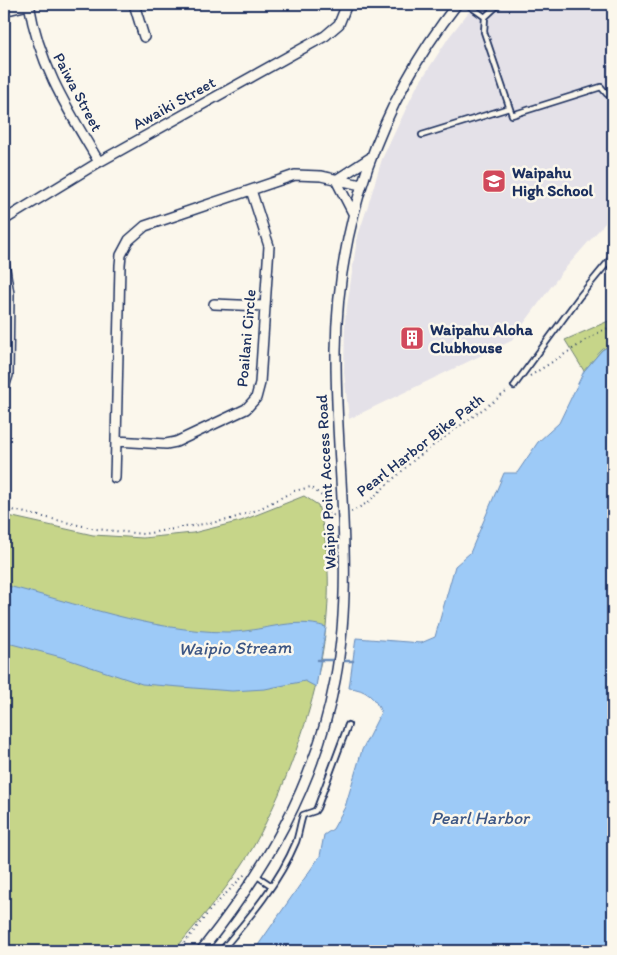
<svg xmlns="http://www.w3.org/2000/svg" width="617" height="955" viewBox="0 0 617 955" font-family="Itim,sans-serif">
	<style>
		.built { fill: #e4e1e8 }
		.green { fill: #c6d589; stroke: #708274 }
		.water { fill: #9dcaf7; stroke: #698cba }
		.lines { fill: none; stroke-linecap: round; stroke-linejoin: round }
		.stream { stroke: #698cba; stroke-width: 2.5 }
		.service-casing { stroke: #1b2f5e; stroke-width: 8 }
		.minor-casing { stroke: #1b2f5e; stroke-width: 12 }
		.path { stroke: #1b2f5e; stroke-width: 2; stroke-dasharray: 1 4; stroke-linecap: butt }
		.service { stroke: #fbf7ec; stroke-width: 4.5 }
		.minor { stroke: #fbf7ec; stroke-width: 9 }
		.labels { text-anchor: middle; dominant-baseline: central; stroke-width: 5; stroke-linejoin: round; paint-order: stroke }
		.street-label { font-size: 16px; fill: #1b2f5e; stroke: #fbf7ec }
		.poi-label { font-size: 16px; font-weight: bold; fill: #1b2f5e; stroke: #fbf7ec; text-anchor: start }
		.water-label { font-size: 18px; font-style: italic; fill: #3c5684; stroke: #fbf7ec }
	</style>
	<rect width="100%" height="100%" fill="#fbf7ec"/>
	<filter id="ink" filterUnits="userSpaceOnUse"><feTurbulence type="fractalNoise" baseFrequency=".02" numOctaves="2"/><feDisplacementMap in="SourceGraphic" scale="10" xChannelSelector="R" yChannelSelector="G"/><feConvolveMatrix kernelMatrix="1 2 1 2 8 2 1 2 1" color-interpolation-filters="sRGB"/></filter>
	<g filter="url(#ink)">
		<!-- built -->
		<path class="built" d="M475,4h138v210l-51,58 -51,69 -162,78 -5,-46 1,-53 12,-81 12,-37 13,-43 34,-71 33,-51z"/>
		<!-- green -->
		<path class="green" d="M613,319v25l-11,6 -18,21 -19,-31z
			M304,496l14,9c26,96 -1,199 -39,289 -11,24 -22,49 -37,71 -20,30 -45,58 -68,86h-170v-436l89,20 50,3 50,-5 48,-12z"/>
		<!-- water -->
		<path class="water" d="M613,344v607h-359l66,-95 4,-21 9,-6 12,-22 17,-57 19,-38c-6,-14 -15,-23 -32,-24l7,-50 65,5 14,-6 20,-71 15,-13 34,-80h13l21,-31 21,-19 25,-52 18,-21z
			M4,585c73,18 145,46 222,47 34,1 66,-16 100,-5l-10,60 -11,-6 -40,8 -33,2 -90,-7 -81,-27 -57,-15z"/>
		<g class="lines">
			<!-- stream -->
			<path class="stream" d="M318,660h17
				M341,661h12"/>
			<!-- service casing -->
			<g class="service-casing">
				<path id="service" d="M467,4l18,13
					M499,4l-14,13 -1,15 28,83 89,-28 6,7 6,1
					M422,135l87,-27
					M514,386l66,-90 33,-40
					M257,876l15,10
					M221,951c28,-33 58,-68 75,-109 3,-9 4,-18 7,-27l12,-4 2,-3 31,-83"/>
			</g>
			<!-- minor casing -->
			<g class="minor-casing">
				<path id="minor" d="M29,4c10,61 39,106 70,158
					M134,4l10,33
					M4,11l28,-7
					M251,190l18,56 -9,137 -4,15 -10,11 -70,33 -10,2 -50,-3 4,-176 1,-10 8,-15 16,-14 150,-51 26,1 40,9
					M353,213l-17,-33 34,-22
					M4,220l95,-58 226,-126 14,-12 8,-20
					M4,263l5,31 -1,81 -4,12
					M214,304l50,2
					M115,478l1,-37
					M201,951c65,-82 114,-165 134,-270 21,-109 0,-219 1,-329 1,-127 43,-248 121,-348"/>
			</g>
			<!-- path -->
			<path class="path" d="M530,376l71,-45 12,-5
				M4,508l92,21 47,5 85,-14 29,-10 37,-19 17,-4 12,10 6,17 6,2
				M351,512l16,-9 48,-44 94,-69
				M178,951l33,-42 35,-36"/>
			<!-- service -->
			<use href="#service" class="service"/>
			<!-- minor -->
			<use href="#minor" class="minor"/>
		</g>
	</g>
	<!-- icons -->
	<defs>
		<g id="school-square" transform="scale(1.25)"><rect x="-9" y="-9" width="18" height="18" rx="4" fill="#d1495b" stroke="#fbf7ec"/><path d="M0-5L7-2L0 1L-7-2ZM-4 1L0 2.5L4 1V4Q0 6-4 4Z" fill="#fff"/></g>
		<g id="building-square" transform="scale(1.25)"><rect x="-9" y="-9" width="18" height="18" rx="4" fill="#d1495b" stroke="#fbf7ec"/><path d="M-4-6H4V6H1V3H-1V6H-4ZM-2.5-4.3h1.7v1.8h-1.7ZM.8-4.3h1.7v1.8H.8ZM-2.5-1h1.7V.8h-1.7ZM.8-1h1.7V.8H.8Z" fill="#fff"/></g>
	</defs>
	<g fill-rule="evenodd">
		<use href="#school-square" x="494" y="181"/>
		<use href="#building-square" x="412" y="338"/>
	</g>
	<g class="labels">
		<!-- street labels -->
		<g class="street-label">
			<text transform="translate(78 92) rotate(62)">Paiwa Street</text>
			<text transform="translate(174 103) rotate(-29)">Awaiki Street</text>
			<text transform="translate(246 338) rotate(-85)">Poailani Circle</text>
			<text transform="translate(420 445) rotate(-38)">Pearl Harbor Bike Path</text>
			<text transform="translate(326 482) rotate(-93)">Waipio Point Access Road</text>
		</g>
		<!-- poi labels -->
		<g class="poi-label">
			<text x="512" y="172">Waipahu<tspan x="512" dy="18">High School</tspan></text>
			<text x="430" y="329">Waipahu Aloha<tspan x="430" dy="18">Clubhouse</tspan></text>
		</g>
		<!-- water labels -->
		<g class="water-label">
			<text transform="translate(235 648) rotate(-1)">Waipio Stream</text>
			<text x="480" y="818">Pearl Harbor</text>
		</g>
	</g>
	<!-- margin -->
	<rect width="617" height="955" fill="none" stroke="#fbf7ec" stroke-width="20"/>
	<rect x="10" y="10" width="597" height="935" fill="none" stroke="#1b2f5e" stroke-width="2" filter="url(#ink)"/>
</svg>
